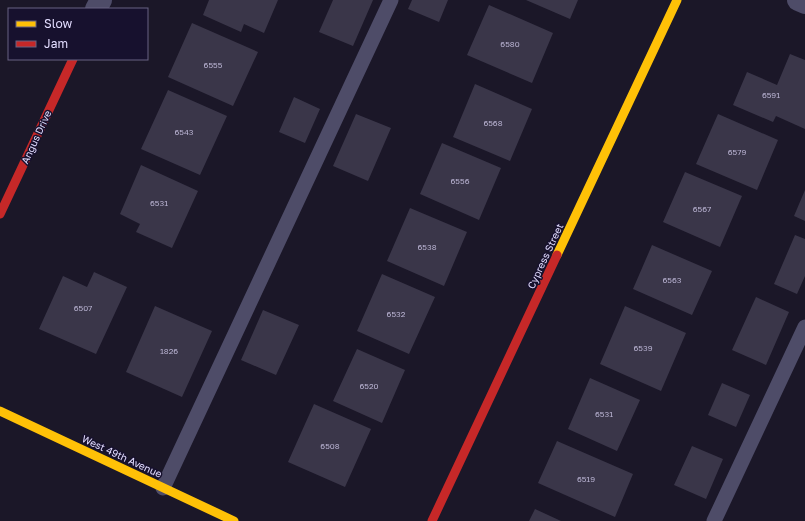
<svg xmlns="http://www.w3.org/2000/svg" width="805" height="521" viewBox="0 0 805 521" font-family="'Golos Text',sans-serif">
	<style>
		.building { fill: #3a3649 }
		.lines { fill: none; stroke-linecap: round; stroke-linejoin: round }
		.lane { stroke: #4e4c68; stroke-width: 15 }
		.street { stroke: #4e4c68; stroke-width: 22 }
		.slow { stroke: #ffc107; stroke-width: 9 }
		.jam { stroke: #c62828; stroke-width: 9 }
		.labels { text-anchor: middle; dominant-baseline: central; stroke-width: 3; stroke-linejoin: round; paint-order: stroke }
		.number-label { font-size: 8px; fill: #b9b3d2 }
		.street-label { font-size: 10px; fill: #e3ddff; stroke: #17112e }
	</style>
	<rect width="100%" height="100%" fill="#1b1728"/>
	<!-- building -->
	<path class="building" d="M209,0h69l-14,33 -20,-9 -3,8 -38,-17z
		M333,0h40l-20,46 -34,-14z
		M412,0h36l-9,22 -31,-13z
		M526,0h52l-8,19z
		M489,5l64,28 -21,50 -65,-28z
		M192,23l66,29 -25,54 -65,-29z
		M790,54l15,6v69l-29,-13 -3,6 -40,-17 14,-33 30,13z
		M475,84l57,25 -22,52 -57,-24z
		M168,90l59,26 -27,59 -59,-26z
		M294,97l26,12 -15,34 -26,-11z
		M356,114l35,14 -23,53 -35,-15z
		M718,114l60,26 -21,50 -61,-26z
		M442,143l59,25 -22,52 -59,-26z
		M141,165l57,26 -26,57 -36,-16 4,-8 -20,-10z
		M685,172l57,24 -22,51 -57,-25z
		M805,190v31l-11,-5z
		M410,208l57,24 -23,54 -57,-25z
		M795,235l10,4v37l-8,18 -23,-10z
		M652,245l60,26 -20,44 -59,-26z
		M94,272l33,15 -31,67 -57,-25 24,-53 24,11z
		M382,274l53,23 -26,57 -52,-23z
		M756,297l33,15 -23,53 -34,-15z
		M155,306l57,25 -30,66 -56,-25z
		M625,306l61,27 -25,58 -61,-27z
		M263,310l36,15 -23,50 -35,-15z
		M357,349l48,21 -23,53 -49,-22z
		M590,378l50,22 -23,51 -49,-22z
		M722,383l28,12 -14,32 -28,-12z
		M314,404l57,25 -26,58 -57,-25z
		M557,441l76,33 -18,43 -77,-34z
		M692,446l31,13 -17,40 -32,-14z
		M535,509l26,12h-32z"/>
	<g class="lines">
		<!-- lane -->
		<path class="lane" d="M163,488l228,-488
			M714,521l91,-194"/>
		<!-- street -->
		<path class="street" d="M798,0l7,3
			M96,9l5,-9"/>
		<!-- slow -->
		<path class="slow" d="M557,255l120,-255
			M0,411l234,110"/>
		<!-- jam -->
		<path class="jam" d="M0,214l73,-155
			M432,521l125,-266"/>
	</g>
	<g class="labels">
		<!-- number labels -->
		<g class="number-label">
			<text x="510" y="44">6580</text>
			<text x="213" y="65">6555</text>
			<text x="771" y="95">6591</text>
			<text x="493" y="123">6568</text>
			<text x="184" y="132">6543</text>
			<text x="737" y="152">6579</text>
			<text x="460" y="181">6556</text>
			<text x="159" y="203">6531</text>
			<text x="702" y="209">6567</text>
			<text x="427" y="247">6538</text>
			<text x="672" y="280">6563</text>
			<text x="83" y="308">6507</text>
			<text x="396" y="314">6532</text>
			<text x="643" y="348">6539</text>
			<text x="169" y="351">1826</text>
			<text x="369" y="386">6520</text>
			<text x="604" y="414">6531</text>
			<text x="330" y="446">6508</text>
			<text x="586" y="479">6519</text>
		</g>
		<!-- street labels -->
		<g class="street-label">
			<text transform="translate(36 137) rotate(-65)">Angus Drive</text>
			<text transform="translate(545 256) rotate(-65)">Cypress Street</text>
			<text transform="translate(122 456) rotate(25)">West 49th Avenue</text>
		</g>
	</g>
	<!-- legend -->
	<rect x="8" y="8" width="140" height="52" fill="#17112e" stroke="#696382"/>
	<rect x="16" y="21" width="20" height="6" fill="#ffc107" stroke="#696382"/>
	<text x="44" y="28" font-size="12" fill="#e3ddff">Slow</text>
	<rect x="16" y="41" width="20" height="6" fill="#c62828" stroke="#696382"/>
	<text x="44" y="48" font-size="12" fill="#e3ddff">Jam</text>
</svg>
